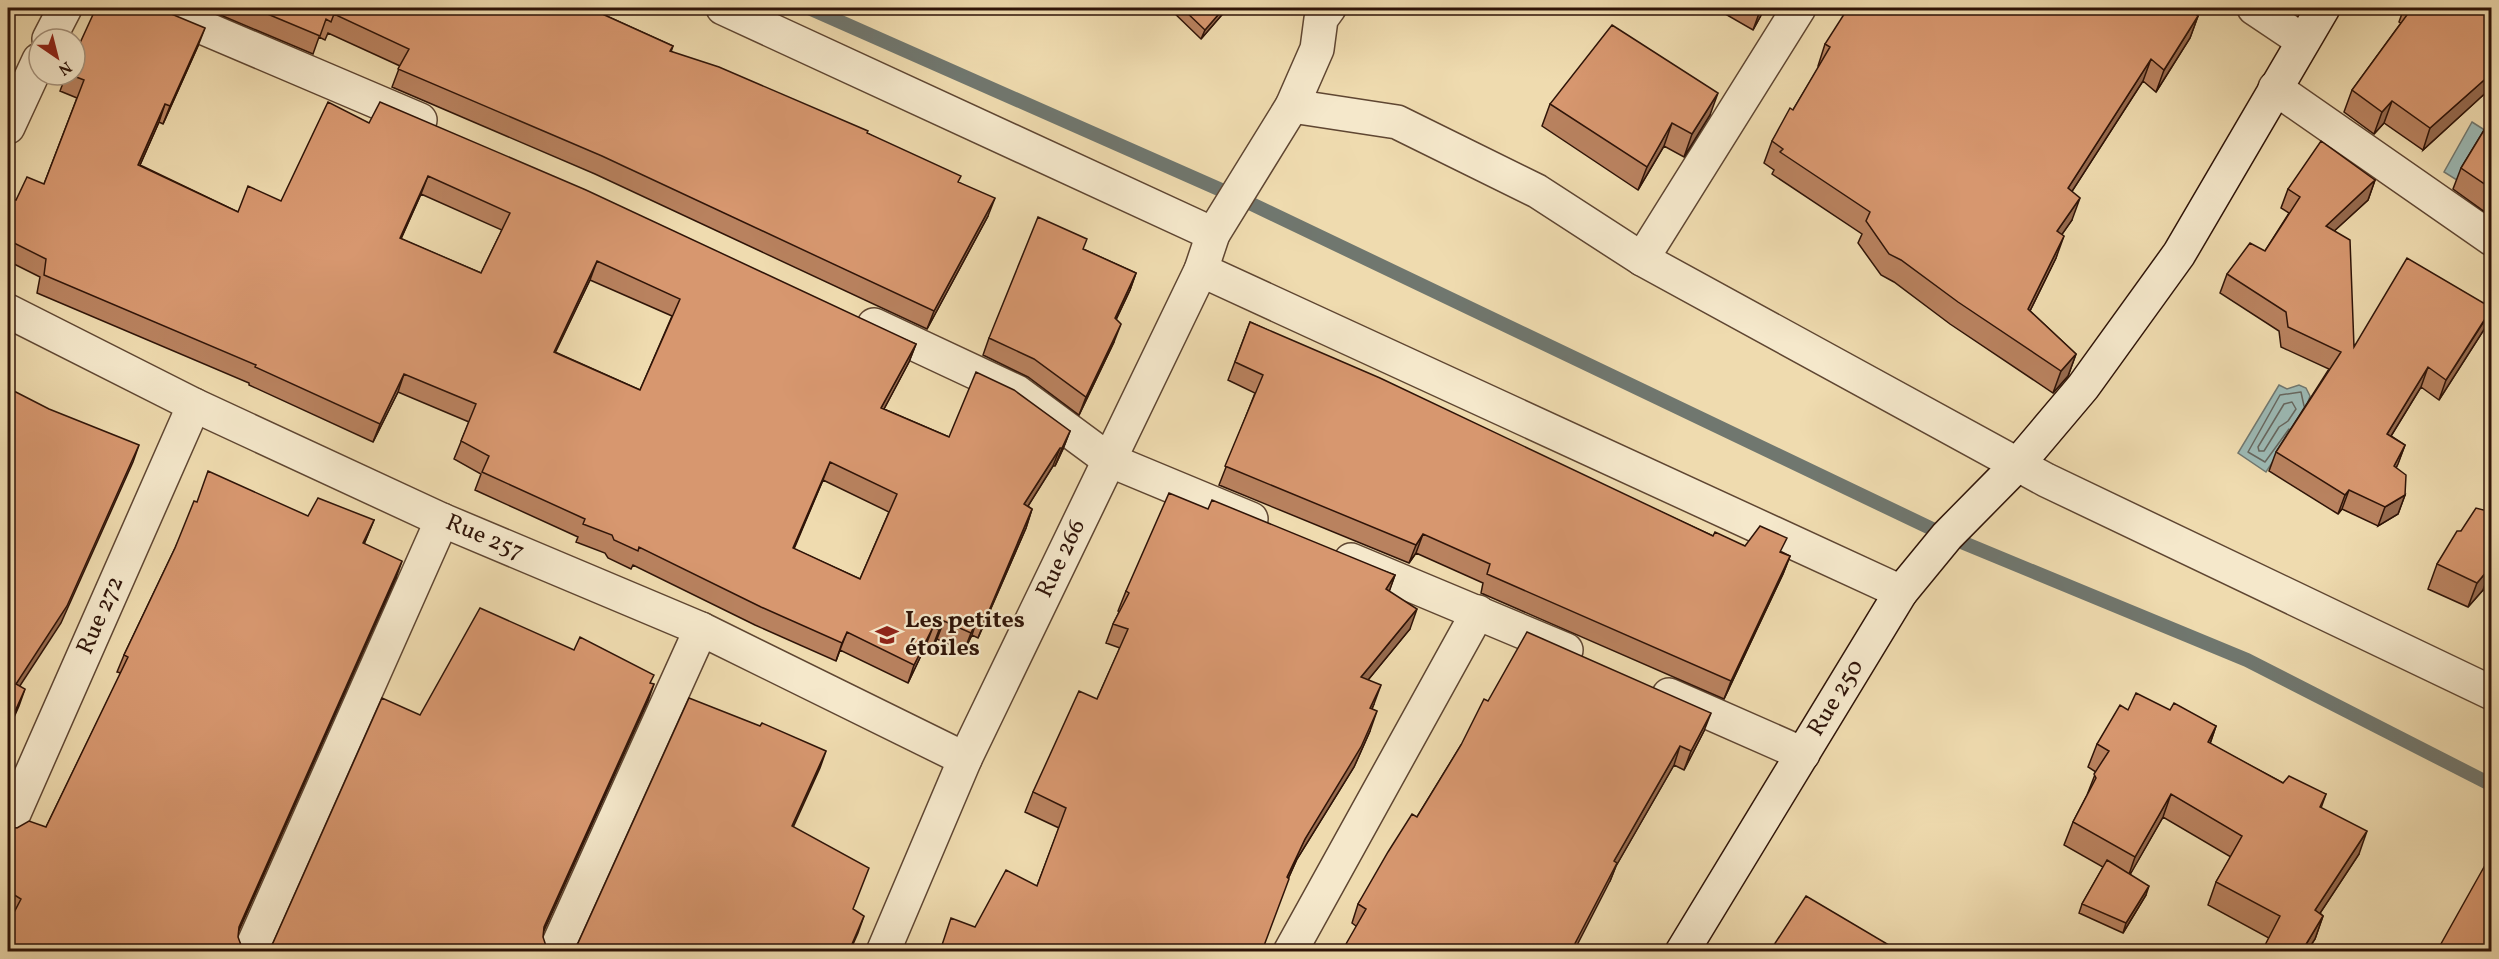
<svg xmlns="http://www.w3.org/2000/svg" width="2499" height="959" viewBox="0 0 2499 959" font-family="Vollkorn,serif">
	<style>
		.water { fill: #9cb9b4; stroke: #70776f; stroke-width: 1.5 }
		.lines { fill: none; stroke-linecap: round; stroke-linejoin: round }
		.shore { stroke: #66665e; stroke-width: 1.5 }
		.stream { stroke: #70776f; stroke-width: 14 }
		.street-casing { stroke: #5f4632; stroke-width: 36 }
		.secondary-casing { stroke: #2f1408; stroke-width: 36 }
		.street { stroke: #f5e8cb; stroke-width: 33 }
		.secondary { stroke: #f5e8cb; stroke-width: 33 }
		.wall { fill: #b9825f; stroke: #2f1408; stroke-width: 1.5; fill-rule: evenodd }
		.shaded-wall { fill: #966a4e; stroke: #2f1408; stroke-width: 1.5 }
		.building { fill: #d7976f; stroke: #2f1408; stroke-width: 1.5; fill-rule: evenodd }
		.labels { text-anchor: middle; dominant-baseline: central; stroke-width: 4.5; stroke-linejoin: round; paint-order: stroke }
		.street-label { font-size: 24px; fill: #2f1408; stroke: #f5e8cb }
		.poi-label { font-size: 24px; font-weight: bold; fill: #2f1408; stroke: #f5e8cb; text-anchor: start }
	</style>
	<rect width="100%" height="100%" fill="#efdbaf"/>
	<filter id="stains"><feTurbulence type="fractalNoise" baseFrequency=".00333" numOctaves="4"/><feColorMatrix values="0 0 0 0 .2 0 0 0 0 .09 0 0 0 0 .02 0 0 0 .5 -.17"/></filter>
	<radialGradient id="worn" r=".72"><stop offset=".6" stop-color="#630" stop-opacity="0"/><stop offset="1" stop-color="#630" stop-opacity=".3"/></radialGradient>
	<!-- water -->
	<path class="water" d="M2472,122l19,12 -31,48 -16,-10z
		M2279,385l8,4 12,-4 7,3 4,8 -2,6 5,5 -23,28 -24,37 -28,-19z"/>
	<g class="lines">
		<!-- shore -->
		<path class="shore" d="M2292,402l4,7 -8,12 -9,6 -15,24h-5l-1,-4 26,-43z
			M2289,429l-24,33 -17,-10 32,-57 21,-3 3,14"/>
		<!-- stream -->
		<path class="stream" d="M809,8l428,189 710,339 300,124 245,125"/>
		<!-- street casing -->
		<g class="street-casing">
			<g id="street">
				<path d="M157,8l263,112"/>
				<path d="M723,8l490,226"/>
				<path d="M2254,8l49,33"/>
				<path d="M49,39l16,-31"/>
				<path d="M2275,88l217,151"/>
				<path d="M1292,106l105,16 140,69 105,68 404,221 446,213"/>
				<path d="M8,127l31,-67"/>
				<path d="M1642,259l157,-251"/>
				<path d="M1201,270l700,322"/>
				<path id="s1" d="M8,311l186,94 248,115 259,109 264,130"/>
				<path d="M874,325l143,67 92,68 142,59"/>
				<path d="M1351,560l215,90"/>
				<path d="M1669,695l134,59"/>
				<path id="s2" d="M8,827l186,-422"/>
				<path d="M250,952l192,-432"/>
				<path d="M555,952l146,-323"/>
				<path id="s3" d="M883,952l82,-193 236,-489 12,-36 79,-128 25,-57 4,-30 8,-11"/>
				<path d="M1290,952l188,-340"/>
			</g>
		</g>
		<!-- secondary casing -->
		<g class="secondary-casing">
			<g id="secondary">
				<path id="s4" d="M1682,952l219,-360 46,-56 71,-72 65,-77 96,-133 144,-246"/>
			</g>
		</g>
		<!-- street -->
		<use href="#street" class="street"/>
		<!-- secondary -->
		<use href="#secondary" class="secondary"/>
	</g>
	<!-- wall -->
	<path class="wall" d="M204,8h385l84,38 -2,6 196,81 92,50 29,33 -61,113 -332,-155 -203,-87 8,-21 -72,-33 -3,7 -6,-3 -6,17z
		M1169,8h58l-1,2 -25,29z
		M1722,8h43l-12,22 -33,-19z
		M2404,8h88v79l-69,63 -39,-27 -10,11 -30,-22 8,-22 49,-67 -2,-1z
		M2198,16l-8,22 -34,54 -13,-11 -71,110v29l-10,14 -6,24 -26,53 46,43 -8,22 -15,17 -103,-69 -56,-42 -13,-7 -23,-32 4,-9 -90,-60 2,-4 -10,-7 8,-22 21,-31 26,-43 -1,-1 7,-22z
		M198,46l-35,78 -4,-2 -19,43 98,47 43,-11 88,-78 547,221 -7,18 -25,47 65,28 121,-6 -7,18 -8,17h-2l-25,40 4,3 -6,19 -48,110 -6,-3 -8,16 -27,-12 -5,9 -6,-3 -18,38 -68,-33 -4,11 -81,-36 -122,-60 -2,4 -23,-11 -3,-5 -29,-11 2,-5 -103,-47 6,-16 -27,-15 15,-37 -71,-30 -25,50 -124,-57v-2l-212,-90 3,-16 -32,-16v-63l8,2 28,-16 33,-86 -17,-7 6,-16h9zM421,194l81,36 -21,43 -80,-34zM590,280l82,36 -32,74 -85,-38zM823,480l66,32 -29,67 -66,-30z
		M1550,104l160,11 -26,42 -20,-11 -26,44 -96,-64z
		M2492,117v100l-39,-28 8,-21z
		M2375,180l-7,20 -34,31 20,116 131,-19 -46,72 -18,-13 -30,49 14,9 -9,23 9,27 -7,19 -20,12 -36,-17 -4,5 -69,-43 7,-19 53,-83 -48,-22 -2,-16 -59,-38 7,-19 38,-23 24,-38 -8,-5 7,-19z
		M1083,249l53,24 -6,17 -14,30 -2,22 -35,73 -51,-38 -45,-22 6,-17z
		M1250,322l463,214 32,10 37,6 8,4 -7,18 -59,125 -243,-106 2,-10 -67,-30 -7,10 -190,-78 36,-92 -27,-13z
		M197,502l111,14 66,4 -10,24 32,34 -384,337 -4,-3v-85l9,1 29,-1 75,-154 -4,-1 7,-17z
		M2492,503v91l-9,-4 -15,17 -40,-18 9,-25 24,-33 26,-20z
		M1208,509l187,66 -6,16 21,38 -42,51 6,24 -2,5 -2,22 -16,36 -57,92 -9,20 -313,48 62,-41 22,-58 -34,-16 8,-20 64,-93 23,-51 -14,-5 7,-19 6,-12 -1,-1 8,-20z
		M2170,710l46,16 -6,18 73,39 43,11 -5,14 38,46 -39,59 3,3 -8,23 -8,12h-44l6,-13 -61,-33 8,-23 15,-25 -68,-40 -33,57 16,21 -23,38 -44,-20 3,-9 21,-37 -39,-22 9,-23 14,-27 9,-23 -8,-5 9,-23z
		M1704,731l-20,39 -10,-5 -58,101 -6,15 -254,45 -4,-3 6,-19 59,-87 44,-72z"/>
	<!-- shaded-wall -->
	<path class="shaded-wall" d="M1224,8h3l-1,2 -25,29 4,-9z
		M1761,8h4l-12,22z
		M2198,16l-8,22 -34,54 8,-22z
		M205,28l-7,18 -35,78 7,-18z
		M2151,59l-8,22 -83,129 8,-22z
		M2492,73v14l-69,63 7,-22z
		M1718,93l-8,22 -26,42 8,-23z
		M2392,101l-8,22 -10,11 8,-22z
		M165,104l-6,18 -27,61 6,-18z
		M1672,123l-8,23 -26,44 9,-23z
		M428,176l-7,18 -28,62 7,-18z
		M2375,180l-7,20 -49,45 7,-19z
		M995,198l-7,18 -61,113 7,-18z
		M2080,198l-8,22 -23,33 8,-22z
		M2064,236l-8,22 -36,73 8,-22z
		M597,261l-7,19 -43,90 7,-18z
		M1136,273l-6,17 -22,46 7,-18z
		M2492,309l-7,19 -46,72 7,-20z
		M1121,324l-7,18 -35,73 7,-18z
		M916,344l-7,18 -34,64 6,-18z
		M2076,354l-8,22 -15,17 8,-22z
		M2428,367l-7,20 -41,67 7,-20z
		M404,374l-6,18 -25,50 7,-18z
		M1070,431l-7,18 -8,17 7,-18z
		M139,445l-6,17 -72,161 -51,78 6,-17z
		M2405,445l-7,19 -11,22 7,-20z
		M1060,448l-7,18 -35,56 6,-18z
		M830,462l-7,18 -37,86 7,-18z
		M2349,490l-7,19 -4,5 7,-19z
		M2405,495l-7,19 -20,12 7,-19z
		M1032,509l-6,19 -48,110 7,-18z
		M374,520l-7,17 -10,24 6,-18z
		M1423,534l-7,19 -7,10 7,-18z
		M1790,556l-7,18 -59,125 7,-18z
		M402,561l-6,17 -163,366 6,-17z
		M2492,565l-9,25 -15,17 9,-24z
		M1395,575l-7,20 -2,-6z
		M1417,609l-7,20 -56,68 7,-20z
		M978,617l-6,18 -8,16 7,-18z
		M944,621l-7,18 -5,9 7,-18z
		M933,627l-7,18 -18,38 6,-18z
		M847,632l-7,18 -4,11 6,-18z
		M654,684l-6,17 -110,243 6,-17z
		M1381,685l-7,19 -11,24 7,-20z
		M25,689l-6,17 -11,25v-4z
		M1377,711l-7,20 -16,36 -57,92 -17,38 7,-20 18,-38z
		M1711,713l-7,18 -20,39 7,-19z
		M2216,726l-8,23v-7z
		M1680,746l-6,19 -58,101 -6,15 -36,70h-3l43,-90z
		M826,751l-6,17 -34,75 6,-17z
		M2171,794l-8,23 -36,63 8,-23z
		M2367,831l-8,23 -52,79 8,-23z
		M2149,886l-3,9 -23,38 3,-10z
		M864,916l-6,17 -8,18h-1z
		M2323,916l-8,23 -8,12h-5z"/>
	<!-- building -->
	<path class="building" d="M96,8h61l48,20 -35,78 -5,-2 -27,61 100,47 10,-26 33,15 47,-99 41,21 11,-21 206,88 330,154 -35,64 68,29 27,-65 38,18 56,41 -8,17h-2l-36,56 8,5 -47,111 -7,-3 -7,16 -27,-12 -5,9 -6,-3 -19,38 -67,-33 -5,11 -81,-36 -122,-60 -1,4 -24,-11 -2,-5 -29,-11 2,-5 -103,-47 7,-16 -28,-15 15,-37 -72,-30 -24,50 -125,-57 1,-2 -212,-90 2,-16 -38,-19v-42l8,2 11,-23 17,7 40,-104 -13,-5h4v-21zM428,176l82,37 -29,60 -81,-35zM597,261l83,38 -40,91 -86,-38zM830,462l67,32 -37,85 -67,-31z
		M253,8h336l84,38 -3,5 49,16 149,64 -1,2 94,43 -3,6 37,16 -61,113 -332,-155 -204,-87 11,-20 -75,-35 -3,8 -5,-3 -6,17z
		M1182,8h42l-19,22z
		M1848,8h338l12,8 -34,54 -13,-11 -83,129 12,10 -23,33 7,5 -36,73 48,45 -15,17 -103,-69 -57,-42 -12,-6 -23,-33 4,-9 -90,-60 3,-3 -11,-8 18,-33 3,2 37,-63 -5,-3z
		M2412,8h80v65l-62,55 -38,-27 -10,11 -30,-22z
		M1612,25l106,68 -26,41 -20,-11 -25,44 -97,-63z
		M2492,117v72l-31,-21z
		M2321,141l54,39 -49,46 24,14 4,107 53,-89 85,50 -46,72 -18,-13 -41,67 18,11 -11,21 12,9 -1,20 -20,12 -36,-17 -4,5 -69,-43 65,-100 -53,-25 -2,-15 -59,-38 23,-31 15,8 35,-54 -12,-8z
		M1038,217l49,22 -4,10 53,24 -21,45 6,6 -35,73 -52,-38 -45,-21z
		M1250,322l130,56 333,158 2,-4 30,14 15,-20 27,12 -7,14 10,4 -59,125 -244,-107 3,-10 -67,-30 -7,11 -191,-79 38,-91 -28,-13z
		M8,388l41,21 90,36 -72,161 -51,78 9,5 -17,38z
		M208,471l100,45 10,-18 56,22 -11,23 39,18 -163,366 -1,10 3,8 7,6h-240v-27l13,-25 -13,-8v-64l9,1 12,-7 17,6 82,-170 -4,-2 51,-107 19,-47 3,1z
		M1169,493l39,16 4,-9 183,75 -9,14 31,20 -56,68 20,8 -11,23 7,3 -16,36 -56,92 -18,38 2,2 -27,72h-322l11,-33 24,9 31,-57 31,16 29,-78 -33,-16 46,-101 18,8 31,-70 -15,-5 16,-31 -3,-2z
		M2492,503v62l-15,18 -40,-19 20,-33h4l15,-23 11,3z
		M480,608l94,42 6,-13 74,38 -4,8 4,1 -110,243 -1,10 3,9 7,5h-290l5,-1 5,-7 109,-245 38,17z
		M1527,632l184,81 -20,38 -11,-5 -66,115 3,2 -46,88h-229l24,-42 -8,-5 30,-52 24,-38 5,3 44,-72 23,-46 4,2z
		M2136,693l34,17 4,-7 42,23 -8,16 75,41 6,-7 37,18 -6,13 47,24 -52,79 8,6 -21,35h-34l-5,-2 17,-33 -64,-34 26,-46 -71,-42 -36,63 -62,-35 23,-44 -2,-4 15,-23 -12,-7 23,-39 8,5z
		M689,698l71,28 2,-3 64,28 -34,75 77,42 -16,41 11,7 -15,35h-281l5,-1 5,-7z
		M2107,860l42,26 -23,37 -44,-19z
		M2484,867l8,6v78h-55z
		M1806,896l93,55h-129z"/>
	<!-- icons -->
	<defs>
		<g id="school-bare" transform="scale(1.8)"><path d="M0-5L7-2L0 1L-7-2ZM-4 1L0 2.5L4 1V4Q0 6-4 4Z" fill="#8f2418" stroke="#f5e8cb" stroke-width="2.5" paint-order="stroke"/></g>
	</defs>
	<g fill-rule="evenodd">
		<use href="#school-bare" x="887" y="635"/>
	</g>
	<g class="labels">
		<!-- street labels -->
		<g class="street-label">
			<text stroke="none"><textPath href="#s1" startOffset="528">Rue 257</textPath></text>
			<text stroke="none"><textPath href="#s3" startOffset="432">Rue 266</textPath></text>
			<text stroke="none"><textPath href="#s2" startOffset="231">Rue 272</textPath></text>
			<text stroke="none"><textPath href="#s4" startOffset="297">Rue 250</textPath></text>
		</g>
		<!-- poi labels -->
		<g class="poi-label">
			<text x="905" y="621">Les petites<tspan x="905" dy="28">étoiles</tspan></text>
		</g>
	</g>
	<!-- margin -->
	<rect width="2499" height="959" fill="none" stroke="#efdbaf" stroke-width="30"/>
	<rect x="9" y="9" width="2481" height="941" fill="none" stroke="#2f1408" stroke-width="3"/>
	<rect x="15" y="15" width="2469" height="929" fill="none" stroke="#2f1408" stroke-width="1.5"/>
	<!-- north arrow -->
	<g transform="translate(57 57) rotate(145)"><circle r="28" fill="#f5e8cb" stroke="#a6937d" stroke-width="1.5"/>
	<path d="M0-4.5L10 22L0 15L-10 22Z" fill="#8f2418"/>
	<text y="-9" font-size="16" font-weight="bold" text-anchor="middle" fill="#2f1408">N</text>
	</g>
	<rect width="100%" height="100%" filter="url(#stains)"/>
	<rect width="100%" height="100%" fill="url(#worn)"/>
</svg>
